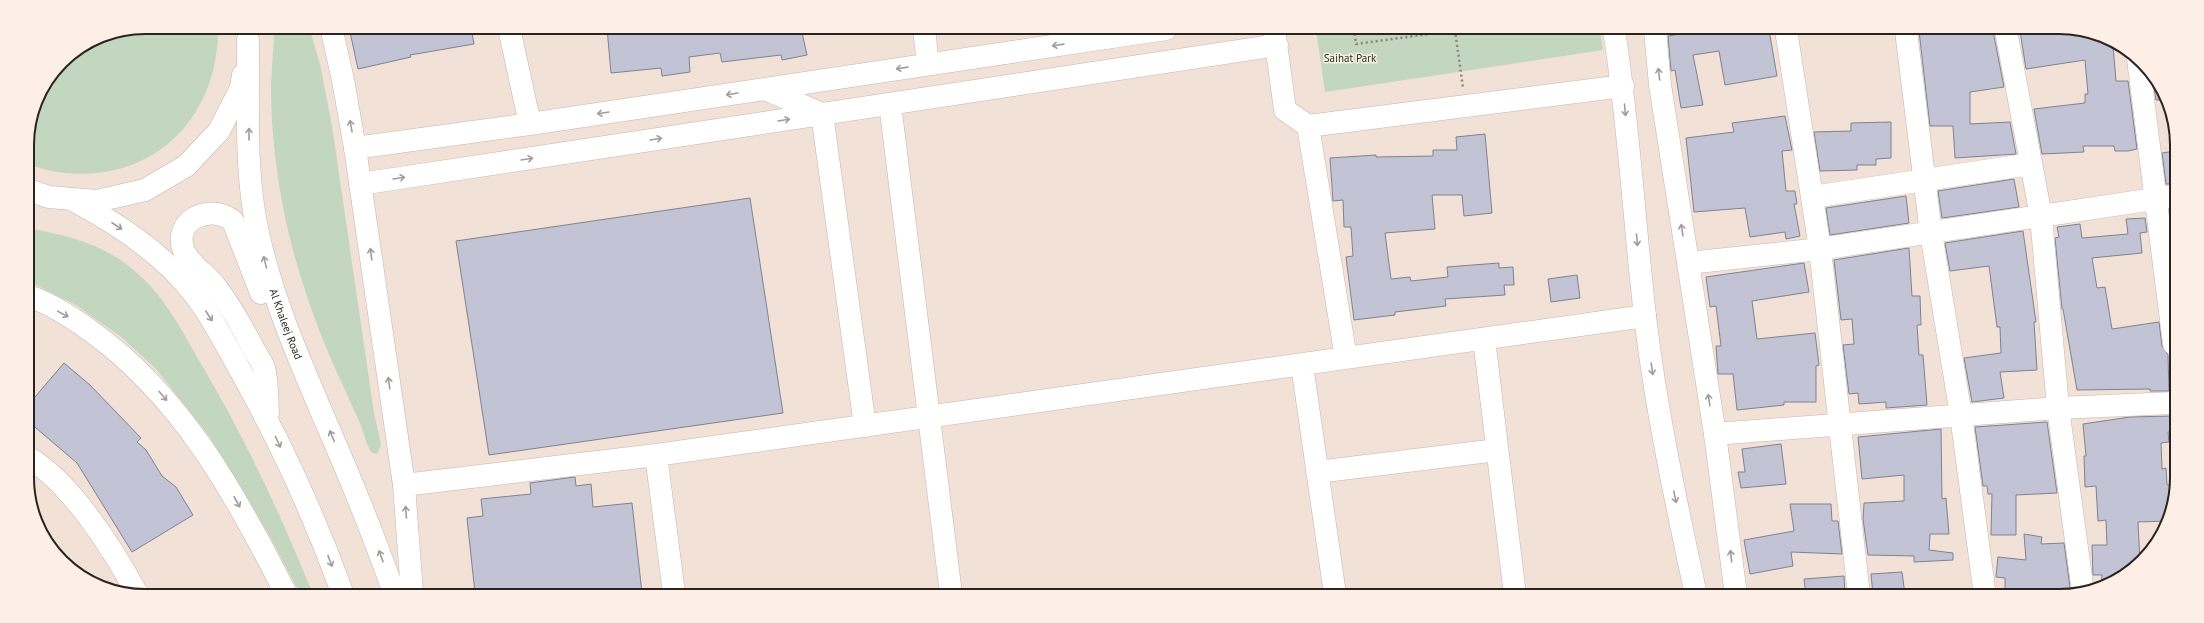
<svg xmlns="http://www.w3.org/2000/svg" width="2204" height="623" viewBox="0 0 2204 623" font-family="'PT Sans',sans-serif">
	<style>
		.green { fill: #c3d6c0 }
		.building { fill: #c2c4d5; stroke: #808291 }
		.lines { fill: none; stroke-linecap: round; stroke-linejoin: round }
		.minor-casing { stroke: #c6b5ab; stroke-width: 23 }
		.major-casing { stroke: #c6b5ab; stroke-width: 23 }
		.path { stroke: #8f837c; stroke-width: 2.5; stroke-dasharray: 2 3; stroke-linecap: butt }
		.minor { stroke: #fff; stroke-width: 22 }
		.major { stroke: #fff; stroke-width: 22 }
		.oneway { stroke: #9f9c9b }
		.labels { text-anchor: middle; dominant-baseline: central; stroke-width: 3; stroke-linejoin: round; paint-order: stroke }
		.park-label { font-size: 11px; fill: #13330f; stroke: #fdefe6 }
		.street-label { font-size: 11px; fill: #2a2420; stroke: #fdefe6 }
		.rim { fill: none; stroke: #2a2420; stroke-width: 2 }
	</style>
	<rect width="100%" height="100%" fill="#f2e1d6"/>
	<!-- green -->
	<path class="green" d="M145,27h73c1,75 -45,138 -122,146 -22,2 -48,0 -69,-10v-25l9,-38 26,-39 38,-25z
		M274,27h35l11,37 12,62 42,287 7,32 -4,9 -5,-1c-6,-7 -7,-18 -11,-27 -5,-13 -11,-24 -16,-36 -45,-96 -72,-190 -74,-296 0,-23 3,-44 3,-67z
		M1316,29l284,1 3,20 -278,42z
		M28,228c35,7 69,14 98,36 36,27 52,60 74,98 44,74 80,151 112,230h-13l-30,-57 -60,-99 -53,-67 -36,-33 -26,-18 -18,-13 -48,-24z"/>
	<!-- building -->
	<path class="building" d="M372,27l19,1v2l11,-2h69l3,16 -64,11 1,2 -53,12 -8,-37z
		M607,28h194l6,27 -25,5 -1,-5 -59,7 -2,-9 -31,4 1,15 -28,4 -1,-8 -50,5z
		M1705,30h64l8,46 -52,9 -6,-34 -26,4 10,50 -22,3 -6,-38 -4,1 -3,-35z
		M1919,31h74l11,56 -34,5v32l40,-2 6,32 -61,4 -2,-32h-23z
		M2020,31h69l24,14 3,36h12l9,68 -9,2h-13l-1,-5h-31l1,6 -42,2 -8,-45 51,-6v-9h3l-3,-34 -59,9z
		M2153,80h3l11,20h-11z
		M1785,116l7,34 -10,1 4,40h9l2,13h-3l6,32 -14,3 -1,-7 -35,5 -5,-29 -51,4 -8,-74 48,-6 -2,-9z
		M1891,122v36l-15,1v6h-19v5l-37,1 -6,-39 37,-1v-8z
		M1485,134l7,79 -28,3 -2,-21h-30l3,34 -50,4 6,46 19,-2 1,4 37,-4 -1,-10 52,-4v5l14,-1 1,18h-10l1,10 -60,4 1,7 -51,6v3l-41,5 -8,-63 7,-1 -2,-29h-7l-1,-27 -10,1 -3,-43 46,-3v2l57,-1v-6h24l-1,-13z
		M2175,151l-1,33h-8l-4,-31z
		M2014,179l5,28 -77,11 -4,-27z
		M1906,196l3,27 -79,12 -4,-27z
		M750,198l33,215 -294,42 -33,-214z
		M2145,218l2,14 -7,1 2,20 -50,5 5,30 8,-1 7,42 47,-7 3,24 6,9 1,36h-19v-2l-73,1 -14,-81h-1l-7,-71 4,-1 -2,-10 23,-3 2,14 46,-4 -2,-15z
		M2023,231l13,91h-2l3,48 -37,2 4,26 -32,4 -8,-44 37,-5 -1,-26h-3l-8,-61 -39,5 -5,-28z
		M1909,248l3,48h8l1,29h-4l2,30h4l4,50 -41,3v-6l-27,2 -1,-11 -9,1 -6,-49 11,-1 -2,-25 -11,1 -7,-60z
		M1804,263l5,29 -57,9 5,38 58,-6 4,32 -3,1v36h-32v3l-47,5 -4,-36h-15l-2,-28h5l-5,-40 -6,1 -4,-30z
		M1577,275l3,23 -29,4 -3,-23z
		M64,363l26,22 51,53 -4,4 9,8 16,26 14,11 17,28 -61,37 -55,-89 -48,-41v-18z
		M2173,416v16h-5l1,10 -8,1 1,26 4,-1 1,17h6v23l-6,13 -29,1 2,40 -9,9 -30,17 1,-13h-9l-1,-30h15l-1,-25 -8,1 -2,-35 -11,1 -1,-31h2l-3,-32 47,-7z
		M2047,422l10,71 -41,2v40h-25l1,-41h-4l-1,-8h-4l-8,-59z
		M1941,429l1,70 4,-1 3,36h-19l-1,16 24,3v7l-39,2v-6l-46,-1 -5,-36 1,-16 40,-2v-26l-42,4 -4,-42z
		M1781,444l5,40 -45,4 -3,-16h7l-3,-23z
		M575,477l1,9 15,-2 2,23 39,-4 10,90h-167l-8,-75 16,-2 -2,-17 50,-5 -1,-11z
		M1790,504h41l1,17h6l4,33 -51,-2 2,14 -43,8 -6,-34 50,-9z
		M2024,534l18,3 -1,7 23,-1 7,52 -66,1v-18l-9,-1 2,-20 28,3z
		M1902,572l3,23h-32l-2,-21z
		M1844,576l1,19h-39l-2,-16z"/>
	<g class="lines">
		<!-- minor casing -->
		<g class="minor-casing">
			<path id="minor" d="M509,28l21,96
				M924,29l4,35
				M1274,29l11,81 23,16 315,-40
				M1786,30l34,219 39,346
				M1906,31l25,202 30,182 24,181
				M2006,31l35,185 17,192 25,184
				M2138,59l36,285
				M765,89l57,25 43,312
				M890,104l61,490
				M1308,126l38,232
				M355,148l175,-24 636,-95
				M360,184l917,-139
				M1812,197l219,-33
				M1688,263l132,-14 354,-53
				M1484,339l31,256
				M1302,365l33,229
				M1715,434l343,-26 116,-5
				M656,455l18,138
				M29,458c42,25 84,91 107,134
				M1317,472l180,-22
				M404,485l252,-30 989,-139"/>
		</g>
		<!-- major casing -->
		<g class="major-casing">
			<g id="major">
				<path d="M331,27l12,53 12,68 49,337 8,108"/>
				<path d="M1614,30c15,95 20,190 31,286 11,94 31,186 51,279"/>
				<path d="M1655,30l5,55 55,349 21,161"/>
				<path id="s1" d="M248,40c1,64 -4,130 10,193 15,68 43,131 70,194 24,55 46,109 66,166"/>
				<path d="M28,190l21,7 48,4 48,-11 41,-24 33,-35 22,-43 2,-13"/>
				<path d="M71,199c46,24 92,54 124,96 18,23 31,50 45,75 40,71 74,145 102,222"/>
				<path d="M261,293l-28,-72c-24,-19 -61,0 -49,30 6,14 23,24 32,36 15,20 27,41 38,63 3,5 8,12 10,18 4,14 3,32 4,46"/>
				<path d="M28,296c22,7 45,22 64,36 90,65 144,163 193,260"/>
			</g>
		</g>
		<!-- path -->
		<path class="path" d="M1354,29l2,15 102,-14
			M1455,30l8,58"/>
		<!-- minor -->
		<use href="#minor" class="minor"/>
		<!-- major -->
		<use href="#major" class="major"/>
	</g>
	<!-- one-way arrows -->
	<defs><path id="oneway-shaft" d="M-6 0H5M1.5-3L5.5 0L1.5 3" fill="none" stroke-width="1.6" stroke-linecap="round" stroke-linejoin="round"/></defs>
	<g class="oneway">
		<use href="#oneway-shaft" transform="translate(1058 45) rotate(172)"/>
		<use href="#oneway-shaft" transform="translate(902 68) rotate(172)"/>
		<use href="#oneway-shaft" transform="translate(1659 74) rotate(-96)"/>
		<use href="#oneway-shaft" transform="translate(732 94) rotate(171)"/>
		<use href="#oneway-shaft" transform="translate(1625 110) rotate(85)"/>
		<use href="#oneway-shaft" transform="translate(603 113) rotate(171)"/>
		<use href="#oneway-shaft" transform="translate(784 120) rotate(-9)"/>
		<use href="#oneway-shaft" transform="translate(351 126) rotate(-100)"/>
		<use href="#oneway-shaft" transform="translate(249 134) rotate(-90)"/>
		<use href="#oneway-shaft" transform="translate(656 139) rotate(-9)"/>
		<use href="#oneway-shaft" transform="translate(527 159) rotate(-9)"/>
		<use href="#oneway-shaft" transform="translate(399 178) rotate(-9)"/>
		<use href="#oneway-shaft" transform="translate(117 226) rotate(33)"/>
		<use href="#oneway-shaft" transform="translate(1682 230) rotate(-99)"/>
		<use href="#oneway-shaft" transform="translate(1637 240) rotate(85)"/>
		<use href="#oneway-shaft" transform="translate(371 254) rotate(-98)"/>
		<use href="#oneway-shaft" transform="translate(265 262) rotate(-104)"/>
		<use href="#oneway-shaft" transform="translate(63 314) rotate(28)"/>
		<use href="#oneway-shaft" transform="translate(209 316) rotate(57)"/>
		<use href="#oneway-shaft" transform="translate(1652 369) rotate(82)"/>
		<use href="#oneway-shaft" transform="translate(389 383) rotate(-98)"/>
		<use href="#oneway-shaft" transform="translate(163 396) rotate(50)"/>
		<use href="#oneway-shaft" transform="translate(1709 400) rotate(-99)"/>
		<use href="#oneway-shaft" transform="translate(332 436) rotate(-113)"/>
		<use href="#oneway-shaft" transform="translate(278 442) rotate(65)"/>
		<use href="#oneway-shaft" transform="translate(1675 497) rotate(78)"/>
		<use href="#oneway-shaft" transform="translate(237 502) rotate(61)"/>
		<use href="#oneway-shaft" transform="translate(406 512) rotate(-94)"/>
		<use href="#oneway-shaft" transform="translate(381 556) rotate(-110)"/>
		<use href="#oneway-shaft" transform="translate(1731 556) rotate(-97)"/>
		<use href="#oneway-shaft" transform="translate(330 561) rotate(70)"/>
	</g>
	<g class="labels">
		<!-- park labels -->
		<g class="park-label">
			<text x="1350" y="58">Saihat Park</text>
		</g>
		<!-- street labels -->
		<g class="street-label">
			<text stroke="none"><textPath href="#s1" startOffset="289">Al Khaleej Road</textPath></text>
		</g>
	</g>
	<!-- crop -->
	<path d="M0 0H2204V623H0ZM145 34H2059A111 111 0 0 1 2170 145V478A111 111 0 0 1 2059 589H145A111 111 0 0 1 34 478V145A111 111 0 0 1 145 34Z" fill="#fdefe6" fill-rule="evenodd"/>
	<path class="rim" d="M145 34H2059A111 111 0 0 1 2170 145V478A111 111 0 0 1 2059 589H145A111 111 0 0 1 34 478V145A111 111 0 0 1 145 34Z"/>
</svg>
